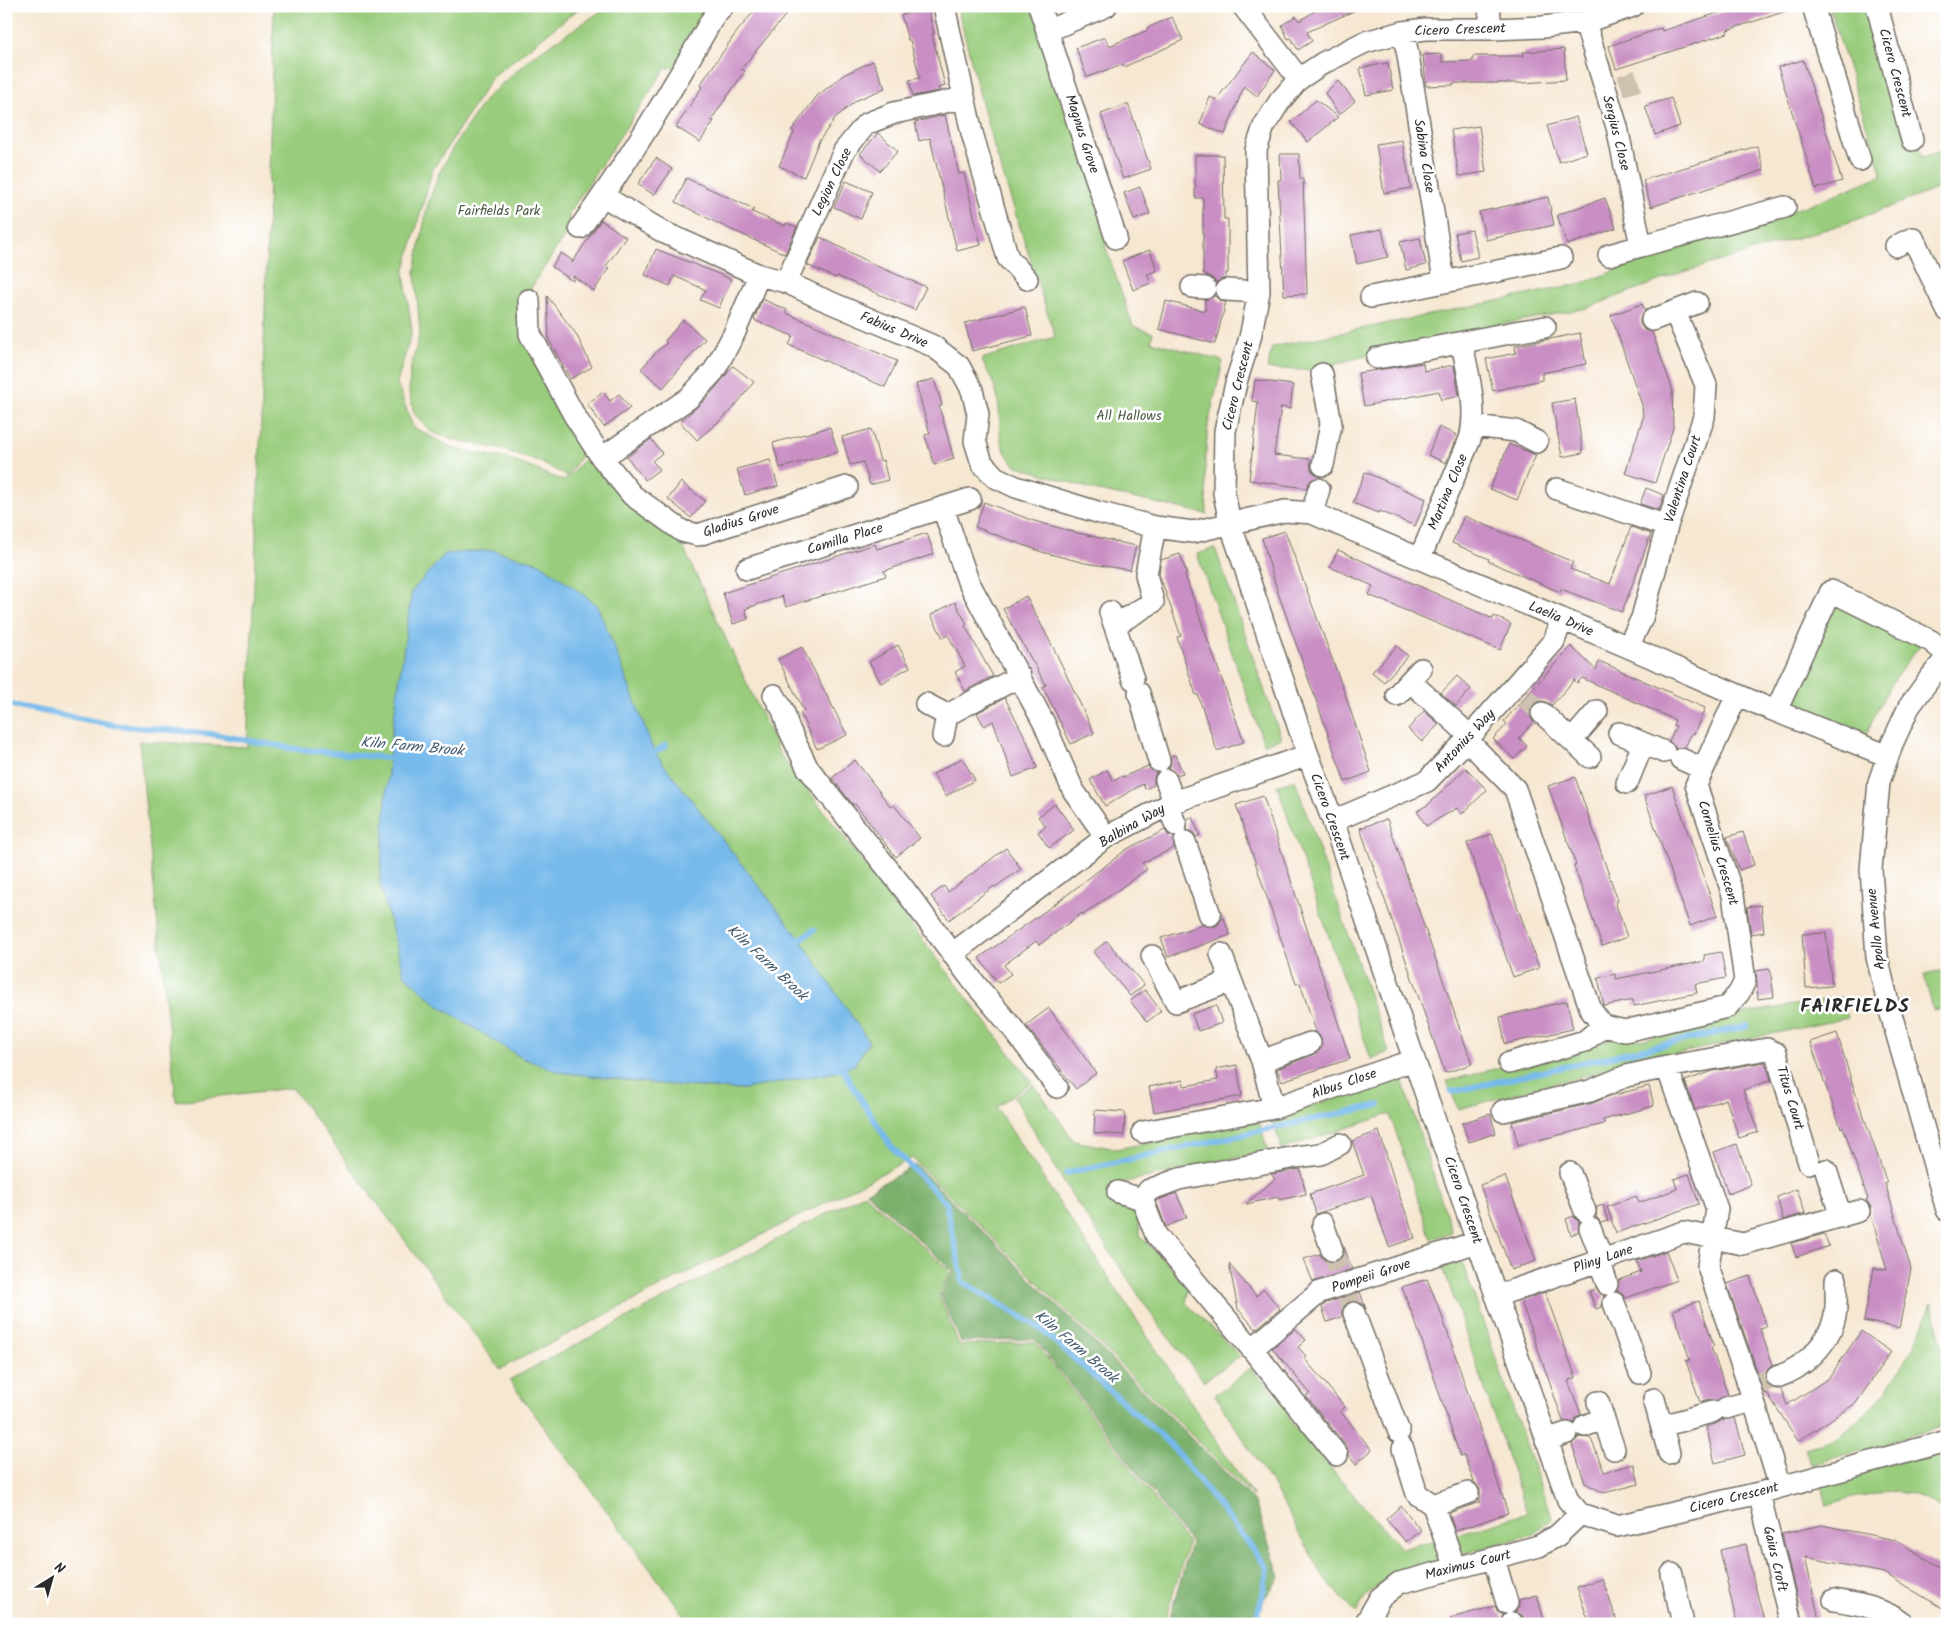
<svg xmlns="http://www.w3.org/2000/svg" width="1953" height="1630" viewBox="0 0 1953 1630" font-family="Kalam,sans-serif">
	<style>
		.green { fill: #99cc7c; stroke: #627c54 }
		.forest { fill: #7ab06c; stroke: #526e4c }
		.water { fill: #76b9eb; stroke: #50728b }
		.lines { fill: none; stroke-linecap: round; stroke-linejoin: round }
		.stream { stroke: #76b9eb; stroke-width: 6 }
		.building { fill: #c98ec3 }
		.minor-tunnel { stroke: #cdc1b0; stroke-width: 21; stroke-dasharray: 21 11; stroke-linecap: butt }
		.minor-casing { stroke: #726d65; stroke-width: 24 }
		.minor { stroke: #fff; stroke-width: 21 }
		.labels { text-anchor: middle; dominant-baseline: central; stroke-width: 5; stroke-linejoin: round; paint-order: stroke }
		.street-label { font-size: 14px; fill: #2b2b2b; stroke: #fff }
		.park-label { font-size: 14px; fill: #4c5b43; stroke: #fff }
		.water-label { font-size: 15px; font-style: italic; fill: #455d6e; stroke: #fff }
		.district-label { font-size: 19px; font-weight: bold; letter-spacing: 1px; fill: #2b2b2b; stroke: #fff }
	</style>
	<rect width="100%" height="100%" fill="#fff"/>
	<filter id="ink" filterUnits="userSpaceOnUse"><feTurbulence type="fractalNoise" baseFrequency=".02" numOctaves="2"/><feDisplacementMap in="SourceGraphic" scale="10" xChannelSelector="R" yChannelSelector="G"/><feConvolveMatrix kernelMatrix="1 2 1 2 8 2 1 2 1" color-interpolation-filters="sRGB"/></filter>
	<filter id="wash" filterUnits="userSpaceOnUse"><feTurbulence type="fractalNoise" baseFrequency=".0096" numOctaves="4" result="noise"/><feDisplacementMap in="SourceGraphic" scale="20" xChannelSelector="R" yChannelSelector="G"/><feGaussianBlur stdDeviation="1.12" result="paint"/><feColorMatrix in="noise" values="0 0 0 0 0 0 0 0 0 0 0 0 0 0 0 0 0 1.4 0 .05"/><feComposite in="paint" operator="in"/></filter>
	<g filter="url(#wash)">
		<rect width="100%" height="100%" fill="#f6e7d1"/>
		<!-- green -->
		<path class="green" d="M274,6h308l-90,71 -60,94 -28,102 8,58 -15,52 16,44 42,22 54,10 55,22 21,-23 98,89 97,207 252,328 -36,25 257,389 -341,-338 -412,211 -208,-281 -116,13 -37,-360 108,6 16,-370z
			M609,6h100l-29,59 -15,4 -96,144v16l-38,59 -2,12 1,34 61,107 -24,35 -29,-15 -42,-13 -46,-9 -19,-7 -17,-19 -5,-20 1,-22 10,-39 -5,-60 12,-65 12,-34 16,-29 31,-46 47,-42z
			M957,6h82l77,232 -11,7 28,81 20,7 -2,8 72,20 -15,64 -3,38 2,51 -113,-24 -77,-24c-23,-19 -15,-40 -19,-66 -2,-14 -10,-28 -17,-41l74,-22 -65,-203z
			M1829,6h44l50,151 24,-8v36l-94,36 -179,54 -87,33 -120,23 -157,39 -43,-1 5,-22 308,-63c99,-39 204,-65 302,-109z
			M1215,548l66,190 -17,6 -67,-190z
			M1832,598l92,43c-28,31 -45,62 -61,101l-82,-34z
			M1295,780l94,272 -18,7 -94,-273z
			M1947,970v37l-14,3 -9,-35z
			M1841,997l7,21 -211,44 -179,47 -11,-28 179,-46 14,5 106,-27z
			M1401,1076l51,156 -21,7 -41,-125 -108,35 -10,-30z
			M1034,1084l40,57 42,8 143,-28 9,30 -156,34 -4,13 27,11 6,28 48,49 -3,17 54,53 -36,25 -44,-54 -92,-138 -54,-92z
			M864,1194l87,78 -12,23 20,50 76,-3 153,201 -24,81h-473l-182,-244z
			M1460,1256l92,263 -18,15 -71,20 -6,-19 70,-22 -86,-252z
			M1932,1303l15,64v58l-136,40 -6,-17c9,-3 21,-5 29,-9 7,-4 13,-10 19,-15 39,-31 62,-74 79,-121z
			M1251,1368l39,42 -2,9 113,130 38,-10 7,21 -52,13 -29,23 -8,17 -24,-24 -11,-15 -47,-85 -60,-94z
			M1947,1448v64c-7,-4 -13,-9 -20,-12 -32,-16 -69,-4 -101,6l-5,-23z"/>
		<!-- forest -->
		<path class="forest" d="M916,1165l339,337 25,75 -34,47h-78l23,-81 -156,-204 -74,3 -20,-47 12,-24 -87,-79z"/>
		<!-- water -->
		<path class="water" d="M492,550l48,13 57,42 25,62 32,85 144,184 71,106 -15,23 -17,7 -98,18 -92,-7 -88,-11 -37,-14 -83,-52 -35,-32 -24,-90 10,-139 22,-154 33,-37z"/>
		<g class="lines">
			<!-- stream -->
			<path class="stream" d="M6,704l108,21 98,9 84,15 101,10
				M648,757l18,-12
				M795,943l19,-13
				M840,1063l10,19 41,64 55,57 17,79 77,46 131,117 97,123 -12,56
				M1451,1092l296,-66
				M1066,1173l313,-68"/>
		</g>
		<g id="blocks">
			<!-- building -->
			<path class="building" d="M758,6h35l-52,63 4,2 -34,49 3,1 -14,21 -24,-15 26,-40 -2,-2 36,-52z
				M1323,6h42l-58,26 5,9 -14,9 -7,-12 -3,1 -6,-14 14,-9 3,5z
				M1739,6h51v4l-63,20 1,3 -112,36 -7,-23 52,-18 1,3z
				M928,8l6,26h-2l13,52 -7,2 1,3 -26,5 -4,-16 11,-2 -10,-38h-2l-7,-25z
				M1172,17l11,23 -59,27 -1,-3 -36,13 -11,-29 29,-11 4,9 39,-16 -1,-2z
				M1564,49l2,31 -43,3h-70v2l-27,1 -3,-31 19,-1v8l31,-1v-5h51l-1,-4z
				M1253,52l22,18 -18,26 -13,-10 -19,48 -25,-10 10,-27 6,3z
				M1803,60l39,121 -26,8 -38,-122z
				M873,61l12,27 -28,12 -21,17 -17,24 -15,36 -25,-11 15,-34 -2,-2 25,-34 28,-22z
				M1388,63l5,27 -27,5 -6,-27z
				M1338,81l17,20 -16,14 -14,-22z
				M1671,98l9,28 -25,9 -10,-29z
				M1316,100l22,17 -30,25 -17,-20z
				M1128,104l23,65 -28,10 -22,-65z
				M945,115l14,59 5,-1 17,72 -24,6 -27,-113 -11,3 -4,-19z
				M1576,117l11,36 -28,9 -12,-36z
				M1479,126l7,46 -27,4 -8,-46z
				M878,133l20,18 -18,20 -20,-17z
				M1402,140l9,48 -27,5 -8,-49z
				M1757,146l7,24 -113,37 -8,-27z
				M1280,154h19l1,25h3l4,115 -23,1 -6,-115h3z
				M1195,155h28l1,64h4v54h-2v5l-10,4 -4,-4 -9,-5v-75h-8z
				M656,158l16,11 -18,26 -16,-11z
				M686,178l68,31 -2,3 33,14 1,-3 11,4 -12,27 -68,-31 -41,-21z
				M846,181l26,11 -11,27 -27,-12z
				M1140,187l10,27 -16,6 -10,-27z
				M1548,197l6,28 -68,15 -7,-28z
				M1605,198l11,30 -49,17 -10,-30z
				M601,220l25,17 -20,29 3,2 -15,23 -21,-15v5l-21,-14 9,-14 11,7v3z
				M1382,229l6,28 -31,7 -6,-29z
				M1472,230l6,27 -17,4 -6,-28z
				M820,237l57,29 49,21 -11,23 -78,-34 -1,2 -29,-13z
				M1420,238l6,27 -20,5 -6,-28z
				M656,249l75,30 -12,29 -19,-8 6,-10 -32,-14 -4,10 -25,-11z
				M1150,250l7,21 -10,3 4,9 -18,7 -11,-29z
				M547,296l29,38 16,33 -22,12 -21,-39z
				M1215,296l5,5 6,1 -11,42 -56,-15 7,-28 39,10v-11z
				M762,299l25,11 -1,3 111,48 -12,26 -96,-42 4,-9 -39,-16z
				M1642,304l3,6 -5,8v6l4,6 8,2 20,56 1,40 -18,55 -30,-10 18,-55 -1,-13 -31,-90z
				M1025,307l7,29 -60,15 -7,-28z
				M683,320l22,19 -42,49 -22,-19 15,-17 11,-9 -2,-2z
				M1580,333l6,31 -44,9v7l-49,11 -7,-32 30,-6 -1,-7z
				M1423,363l1,8 30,-6 5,31 -18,4 -2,-9 -75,15 -6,-33z
				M733,366l21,16 -23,29 -34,29 -17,-18 29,-26z
				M934,379l8,26 -3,1 15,53 -20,6 -9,-30 5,-1 -14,-50z
				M1255,380l38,5 -3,24 -9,-2 -7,48 36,4 1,11 9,7 -9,3 -5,8 -57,-8 9,-78 -6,-1z
				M603,392l7,9 9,-7 11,14 -26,19 -17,-23z
				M1575,399l8,54 -21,4 -10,-54z
				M830,427l8,25 -58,16 -7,-25z
				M1439,427l18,8 -11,28 -18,-8z
				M871,429l9,32 3,-1 5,20 -18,5 -7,-23 -13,3 -8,-28z
				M651,439l11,14 -10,8 8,8 -15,11 -18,-23z
				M1509,444l27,11 -19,45 -27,-11z
				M770,460l8,26 -33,9 -8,-26z
				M1365,472l61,27 -11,27 -35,-15 -2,2 -25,-10z
				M681,482l24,19 -14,17 -23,-19z
				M1646,488l18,7 -5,15 -19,-6z
				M984,502l47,18 47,13 58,13 -6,24 -45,-7 -43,-11 -67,-25z
				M1464,516l109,46 -3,7 40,15 21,-57 20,7 -29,78 -61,-23 -1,3 -72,-31 1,-2 -37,-16z
				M1285,531l60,163 26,78 -26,10 -68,-192 -15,-52z
				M927,533l7,21 -50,17 2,5 -100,31 -4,-11 -37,13 3,10 -15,5 -10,-31 152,-49 2,5z
				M1338,550l155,69 1,-3 17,8 -11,26 -131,-55 4,-9 -43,-19z
				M1180,554l7,20 -2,1 59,167 -27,9 -19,-56h-2l-10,-30 -9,-28 4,-1 -22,-62 2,-14z
				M1026,596l30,57 38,80 -23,11 -28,-57 3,-2 -43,-76z
				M955,602l12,22 -2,2 28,50 -28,15 -10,-19 10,-6 -17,-31 -5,3 -12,-23z
				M898,645l12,22 -29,16 -12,-21z
				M1397,646l11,10 -24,26 -12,-10z
				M1571,646l25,24 3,-9 106,47 -11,26 -2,-1 -7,14 -9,1 -7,-7 7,-15 -3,-1 2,-5 -93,-42 -5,5 -3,-3 -22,25 -8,-4h-6l-6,4 -2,6v5l4,6 -15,16 8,8 -13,13 -21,-20 14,-15 -3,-3z
				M802,647l45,88 -30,14 -17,-36 4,-2 -26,-52z
				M1457,676l14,13 -15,17 -15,-13z
				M1005,698l22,43 10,27 -24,9 -20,-56 -9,5 -7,-13z
				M1424,711l15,13 -17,18 -14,-13z
				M1175,755l8,18 -6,2 -8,-7 2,-5v-7z
				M962,758l13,22 -29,16 -13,-22z
				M855,760l36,47 3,-2 26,33 -24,19 -41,-53 -2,1 -21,-27z
				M1148,766l8,7 -2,5v7l-9,4 -2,-5 -38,22 -15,-26 17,-10 7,11 8,-5 1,1z
				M1466,768l21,22 -25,24 -5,-6 -31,18 -9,-15 12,-7z
				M1575,777l43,124 -3,1 12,35 -25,9 -28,-80 2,-1 -28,-79z
				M1672,786l45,130 -27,10 -46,-130z
				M1263,796l87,263 -68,22 -5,-12 38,-15 6,-5 1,-4 -1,-7 -5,-6 -16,-49 -4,1 -60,-179z
				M1055,804l19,26 -25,18 -11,-16 8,-6 -8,-9z
				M1192,817l8,18 -4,2 -3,-5 -6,-2v-11z
				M1387,819l85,245 -27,9 -85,-245z
				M1165,830l3,5 6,2v11l-32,15 5,6 -64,46 -1,-2 -43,32 -3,-4 -32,24 7,9 -13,9 -19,-25 72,-51 76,-58z
				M1743,832l11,33 -15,5 -12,-33z
				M1492,834l47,134 -26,9 -46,-134z
				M1006,848l15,21 -26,18 -1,-1 -45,34 -18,-24 13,-10 4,6z
				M1761,905l3,27 -13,2 -4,-27z
				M1222,918h2l6,17 -62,22 -7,-19 42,-13 11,2 5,-3z
				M1826,933l6,53 -26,2 -4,-54z
				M1107,941l37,44 -14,11 -37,-44z
				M1721,952l5,26 -31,6 2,9 -63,13 -1,-6 -29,6 -6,-28 17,-4 1,5 89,-18 -1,-6z
				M1770,969l4,28 -16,2 -2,-28z
				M1145,990l16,21 -14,11 -17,-21z
				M1567,1001l6,28 -68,15 -5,-27z
				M1216,1005l6,18 -24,8 -6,-17z
				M1049,1008l47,65 -20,16 -50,-64z
				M1837,1033l15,50 35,100h-2l26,86 -12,59 -35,-7 10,-53 13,2 -16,-55v-8l-4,-6 -1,-2h2l-25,-72 -2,1 -31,-86z
				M1765,1062l6,18 -28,10 15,42 -19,6 -13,-39 -31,11 -10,-29 28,-10z
				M1237,1065l5,31 -88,16 -5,-25 34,-7 1,6 34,-6 -2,-11z
				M1649,1086l5,20 -51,14 1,4 -86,21 -6,-23 81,-19 17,-7z
				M1095,1110l30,2 -1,23 -30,-2z
				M1490,1114l6,19 -27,9 -7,-19z
				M1379,1131l17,55 19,52 -26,9 -18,-52 -55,19 -6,-20 54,-19 -12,-34z
				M1737,1144l14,41 -23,9 -14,-42z
				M1300,1169l6,25 -27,6 -1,-3 -32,7 29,-25 -4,-5z
				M1689,1174l10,30 -83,29 -9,-26 29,-11 3,7 38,-14 -3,-10z
				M1505,1176l31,85 -25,9 -31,-85z
				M1797,1189l8,24 -22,7 -6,-23z
				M1176,1193l11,24 -21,10 -10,-26z
				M1603,1205l5,16 -6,2 -6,-6 1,-10z
				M1573,1216l6,6 -1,10 -7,3 -5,-16z
				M1824,1234l5,12 -33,11 -5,-14z
				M1344,1247l8,22 -39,13 -9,-23 16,-5 4,6 5,2h7l6,-4 2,-5z
				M1666,1251l11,29 -51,18 -4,-4 -5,-3 2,-11 22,-8 -4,-11z
				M1229,1264l27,32 8,-7 16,20 -24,20 -18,-20z
				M1750,1276l17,51 -7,2 13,36 -6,5 -2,6v5l5,6 6,2h5l6,16 42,-27 32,-47 30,21 -35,51 -58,38 -31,-48 -2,1 -38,-110z
				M1427,1279l14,34 67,200 -53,18 -6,-18 31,-11v-13l-6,-7 -10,-27 -4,1 -40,-121 -18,-48z
				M1596,1289l8,7 -2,5v6l-6,2 -7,-18z
				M1360,1292l6,17 -4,-6 -6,-2h-6l-6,5 -2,5v6l-15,5 -5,-15 4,-4z
				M1545,1292l31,86 -8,3 13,33 -6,4 -2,5 -10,-2 -42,-120z
				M1699,1301l15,45 -3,1 17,48 -12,6 -7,-1 -9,2 -14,-41 4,-1 -17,-50z
				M1296,1329l10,11 -8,7 8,9 -2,2 41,49 -5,4 32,39 -16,14 -7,-9 -2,-8 -41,-51 4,-3 -38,-45z
				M1735,1418l10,37 -30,8 -9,-36 10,-3 6,-4z
				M1579,1437l11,1 2,3 12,31 30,-8 5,20 -35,9 -19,-10 -13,-39z
				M1401,1506l20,24 -15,12 -20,-23z
				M1822,1525l73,15 52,31v40l-63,-38 -79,-16 15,67h-17l-21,-90z
				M1746,1544l7,34 12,46h-28l-9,-38 -8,-36z
				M1602,1579l5,13 11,32h-28l-4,-10 -9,-27z
				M1537,1595l8,29h-21l-1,-8 -7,-4 3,-6v-6z
				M1495,1606l3,6 5,3 -3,9h-48l-1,-6z"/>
		</g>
	</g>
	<g filter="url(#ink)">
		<use href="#blocks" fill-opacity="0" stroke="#726d65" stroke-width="1"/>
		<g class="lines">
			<!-- minor-tunnel -->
			<path class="minor-tunnel" d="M1621,86l17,-6
				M1525,698l17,15
				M1332,1250l7,19
				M1347,1295l7,18
				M1760,1383l17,-6"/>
			<!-- minor casing -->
			<g class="minor-casing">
				<path id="minor" d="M944,6l28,127 36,125 19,21
					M1039,6l77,232
					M1243,6l56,73
					M1489,6l2,23
					M1633,6l-48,16 -42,5 -52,2h-65l-23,3 -38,10 -42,21 -24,16 -19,22 -16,25 -8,24 3,142 -9,46 -13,41 -12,52 -1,62 6,30 78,232 25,66 104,306 131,373 12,14 37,12 142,-33 188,-52
					M1813,6l47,154
					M1877,6l35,134
					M1585,22l32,105 24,119 -32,9
					M1047,31l59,-25
					M1403,32l5,23 36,226
					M603,196l62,37 94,42 27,7 34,16 113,48 26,20 13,24 6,24 -3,27 7,22 13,14 21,10 81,25 58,15 38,5 92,-21 27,2 316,134 135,59 125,50
					M580,228c49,-68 94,-141 135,-214l8,-8
					M1641,246l144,-39
					M1896,246l17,-8 34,72
					M786,282l58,-131 22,-27 28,-11 70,-15
					M1192,287l13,1
					M1226,290l33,2
					M1371,297l190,-39
					M529,300l1,34 44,81 28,43 30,37 50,36 16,4 149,-48
					M1652,320l45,-17
					M1377,358c56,-9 112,-22 168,-31
					M1322,374l9,50 -8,41
					M1474,426l42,5 21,11
					M602,458l87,-60 25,-27 20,-37 25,-59
					M1557,489l110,37
					M943,508l25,73 76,142 29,67 33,47
					M1312,513l7,-24
					M1420,558l50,-119c8,-31 -2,-65 -8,-95
					M747,569l223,-70
					M1110,612l23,67
					M1115,625l38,-23 -7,-28 9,-47
					M1628,647l14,-29 25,-92 37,-109 2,-32 -31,-73
					M1947,657l-17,21 -21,29 -17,37 -13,38 -8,87 6,88 12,50 58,203
					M1411,682l59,54
					M1139,693l20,68
					M774,695l9,15 5,17 19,40 97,122 72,96 35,41 46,61
					M1397,695l24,-26
					M926,704l21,11 -4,21
					M1776,711l55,-120 100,50 16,13
					M1542,713l48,44
					M947,715l73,-39
					M1619,733l45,19
					M1467,740l48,49 76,221 12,16 22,5 102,-24 12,-14 6,-12 -12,-86 -37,-110 41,-90
					M1572,740l25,-29
					M1681,759l22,10
					M1166,780l8,22
					M1627,783l16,-39
					M1167,805l9,20
					M1333,821l94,-40 40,-41 87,-99 8,-22
					M1185,842l25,73
					M952,954l154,-117 68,-35 134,-47
					M1221,954l41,107 12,47
					M1152,956l24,46 55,-21
					M1262,1061l48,-18
					M1509,1063l76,-22 18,-15
					M1667,1067l50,142 -9,57 41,120 31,101
					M1503,1111l87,-20 36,-15 41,-9 100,-18 9,4 33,110
					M1143,1132l131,-24 140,-48
					M1826,1170l15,47
					M1570,1173l15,38
					M1118,1192l24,7
					M1323,1224l9,26
					M1590,1228l12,31
					M1599,1260l8,24
					M1496,1296l188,-64 59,12 116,-33
					M1614,1303l26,70
					M1354,1313l45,119
					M1252,1349l68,-57 157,-50
					M1777,1377c27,-9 52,-33 58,-61 2,-11 1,-24 1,-36
					M1654,1399l15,54
					M1598,1402l16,47
					M1726,1408l27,-7
					M1585,1426l18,-8
					M1662,1426l50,-14
					M1546,1440l21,-7
					M1403,1449l14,45 16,11 22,63
					M1337,1455l-85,-106 -96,-114 -14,-36 7,-9 30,-11 117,-22 25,-3 19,-10
					M1759,1493l32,131
					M1433,1505l35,-12
					M1494,1559l13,44
					M1672,1574l11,50
					M1834,1600c25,4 49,8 70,24
					M1365,1624l15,-26 19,-15 140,-37 19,-11 22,-21
					M1512,1624v-1"/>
			</g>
			<!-- minor -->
			<use href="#minor" class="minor"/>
		</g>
	</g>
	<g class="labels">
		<!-- street labels -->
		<g class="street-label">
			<text transform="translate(1460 30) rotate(-2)">Cicero Crescent</text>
			<text transform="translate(1895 73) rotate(75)">Cicero Crescent</text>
			<text transform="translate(1616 133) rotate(76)">Sergius Close</text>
			<text transform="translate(1082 134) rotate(72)">Magnus Grove</text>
			<text transform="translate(1424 156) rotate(81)">Sabina Close</text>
			<text transform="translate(832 182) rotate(-64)">Legion Close</text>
			<text transform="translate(894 330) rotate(23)">Fabius Drive</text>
			<text transform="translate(1238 386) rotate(-76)">Cicero Crescent</text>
			<text transform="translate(1683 479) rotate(-72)">Valentina Court</text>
			<text transform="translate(1448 492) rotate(-67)">Martina Close</text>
			<text transform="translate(741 521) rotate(-18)">Gladius Grove</text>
			<text transform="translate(845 539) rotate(-17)">Camilla Place</text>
			<text transform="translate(1561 619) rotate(23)">Laelia Drive</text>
			<text transform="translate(1465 741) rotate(-47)">Antonius Way</text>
			<text transform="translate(1330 817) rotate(70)">Cicero Crescent</text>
			<text transform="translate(1132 826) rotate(-30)">Balbina Way</text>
			<text transform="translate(1718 853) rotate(73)">Cornelius Crescent</text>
			<text transform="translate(1876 929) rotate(-96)">Apollo Avenue</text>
			<text transform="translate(1344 1084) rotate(-19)">Albus Close</text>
			<text transform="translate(1790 1098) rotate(73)">Titus Court</text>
			<text transform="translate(1463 1200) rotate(71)">Cicero Crescent</text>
			<text transform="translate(1603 1259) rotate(-19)">Pliny Lane</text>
			<text transform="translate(1371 1276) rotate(-18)">Pompeii Grove</text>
			<text transform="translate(1734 1498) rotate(-14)">Cicero Crescent</text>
			<text transform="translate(1775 1559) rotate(77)">Gaius Croft</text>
			<text transform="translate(1468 1565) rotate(-14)">Maximus Court</text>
		</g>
		<!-- park labels -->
		<g class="park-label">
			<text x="499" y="211">Fairfields Park</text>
			<text x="1129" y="416">All Hallows</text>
		</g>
		<!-- water labels -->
		<g class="water-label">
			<text transform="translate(412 747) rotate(5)">Kiln Farm Brook</text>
			<text transform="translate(767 963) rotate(43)">Kiln Farm Brook</text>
			<text transform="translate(1076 1347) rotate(40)">Kiln Farm Brook</text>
		</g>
		<!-- district labels -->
		<g class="district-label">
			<text x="1855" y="1007">FAIRFIELDS</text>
		</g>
	</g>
	<!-- margin -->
	<rect width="1953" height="1630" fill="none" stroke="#fff" stroke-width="25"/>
	<!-- north arrow -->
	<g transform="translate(52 1578) rotate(37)" stroke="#ffffff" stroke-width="4" paint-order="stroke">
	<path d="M0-4L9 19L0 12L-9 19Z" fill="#2b2b2b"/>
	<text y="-8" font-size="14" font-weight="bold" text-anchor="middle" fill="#2b2b2b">N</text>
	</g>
</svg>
